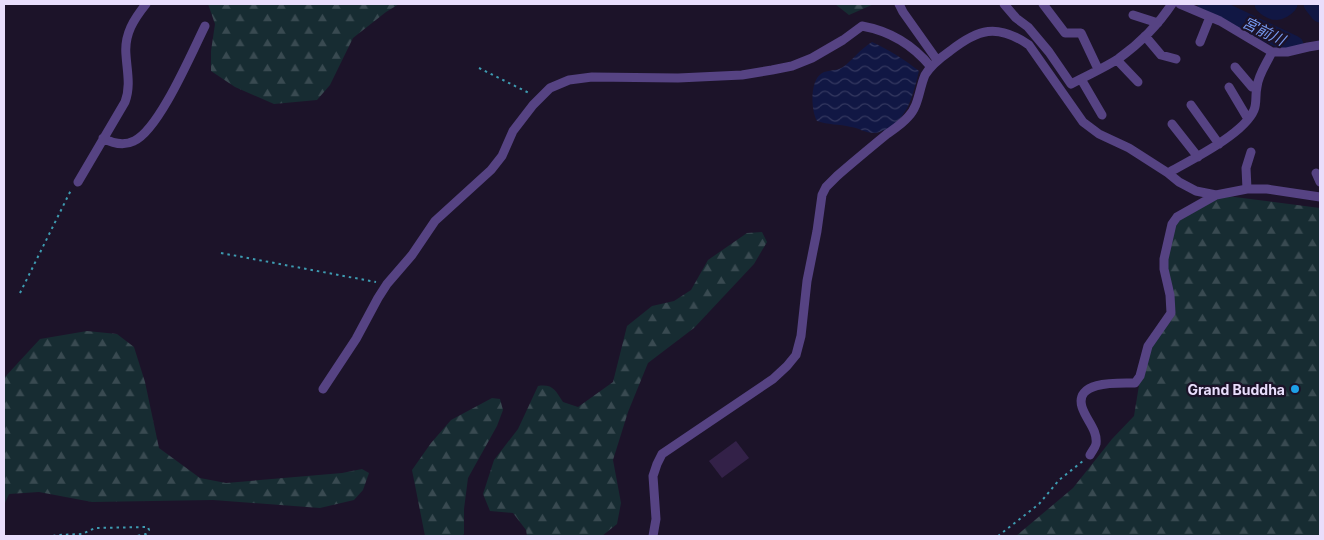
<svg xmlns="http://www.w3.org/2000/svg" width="1324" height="540" viewBox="0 0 1324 540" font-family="Inter,'Noto Sans JP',sans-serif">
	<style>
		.forest { fill: url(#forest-firs) }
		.water { fill: url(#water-waves) }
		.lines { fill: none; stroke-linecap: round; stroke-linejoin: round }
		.river { stroke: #111744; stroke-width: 19 }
		.building { fill: #332148 }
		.path { stroke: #3e9bb1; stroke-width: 2; stroke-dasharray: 2.5 4; stroke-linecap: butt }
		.minor { stroke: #564383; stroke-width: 9 }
		.poi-dot { fill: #1ea1e8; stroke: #1c1329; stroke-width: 2 }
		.labels { text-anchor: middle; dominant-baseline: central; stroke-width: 4.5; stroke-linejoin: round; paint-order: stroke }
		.poi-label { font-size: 14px; font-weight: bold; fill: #e9defc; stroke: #1c1329; text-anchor: end }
		.water-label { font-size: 15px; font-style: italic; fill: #779af1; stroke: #1c1329 }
	</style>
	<defs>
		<pattern id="forest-firs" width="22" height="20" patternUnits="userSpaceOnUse" patternTransform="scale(1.25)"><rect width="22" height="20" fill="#172c32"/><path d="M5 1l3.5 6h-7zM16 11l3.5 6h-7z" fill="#394a51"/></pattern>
		<pattern id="water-waves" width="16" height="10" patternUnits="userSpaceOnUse" patternTransform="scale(1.25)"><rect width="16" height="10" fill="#111744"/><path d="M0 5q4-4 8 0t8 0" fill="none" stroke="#343860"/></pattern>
	</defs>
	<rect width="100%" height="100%" fill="#1c1329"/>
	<!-- forest -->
	<path class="forest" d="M208,4h191l-13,8 -33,26 -23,47 -13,15 -43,4 -39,-17 -24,-16v-20l4,-27z
		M835,4h39l-25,11z
		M1227,196l93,12v328h-304l57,-48 39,-49 22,-23 5,-31 14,-45 15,-31 -3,-40 6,-38 13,-23z
		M762,232l5,10 -13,22 -60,64 -46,35 -20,49 -15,48 8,43 -4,21 -15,12h-75l-1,-6 -13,-17 -23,-2 -7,-17 11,-34 24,-31 20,-43c15,-2 17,4 25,16l15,5 35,-25 14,-56 25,-20 22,-5 17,-11 17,-30 39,-27z
		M87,331l30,3 17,13 11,35 14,66 41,30 26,5 116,-10 20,-4 7,4 -6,17 -9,10 -34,8 -107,-8 -121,2 -53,-10 -30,2 -5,11v-127l36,-39z
		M492,398l8,1 3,11 -6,16 -29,52 -4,31v25l-2,2h-37l-13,-66 19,-27 20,-23z"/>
	<!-- water -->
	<path class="water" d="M872,42c17,8 32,17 47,29 -6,23 -10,47 -34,59 -4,1 -7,3 -11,3 -9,0 -15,-5 -23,-6 -12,-3 -23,-2 -34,-6 -6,-11 -8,-43 7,-49 6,-2 13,-1 19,-5 11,-8 16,-17 29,-25z"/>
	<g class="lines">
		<!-- river -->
		<path class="river" d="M1207,4l87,41
			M1264,4c8,8 16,9 24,0
			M1313,4l7,9"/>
	</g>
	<!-- building -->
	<path class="building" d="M736,441l13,17 -27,20 -13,-17z"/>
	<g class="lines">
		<!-- path -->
		<path class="path" d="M479,68l52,26
			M221,253l155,29
			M20,293l51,-103
			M53,536l4,-1 25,-1 13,-6 53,-1 1,3 -3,4 -9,2
			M998,536l41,-32 20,-24 24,-19"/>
		<!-- minor -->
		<path class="minor" d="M899,4l4,8 34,48
			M1004,4l12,14 12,9 21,25 22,32c15,-8 33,-16 47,-25 21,-15 40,-34 54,-55
			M1043,4l22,29h16l17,36
			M1180,4l40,17 52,31h15l21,-5 12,-2
			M1133,15l25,8
			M1145,36l16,19 15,4
			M1200,42l10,-25
			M1117,60l21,22
			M1235,67l17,20h5
			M1081,79l21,36
			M1229,87l19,32
			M1191,105l28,39
			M1172,124l26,33
			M103,138c9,5 21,8 31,3 25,-11 58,-89 71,-115
			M1168,173c23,-13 76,-39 86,-63 3,-7 1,-15 3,-23 1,-12 10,-24 15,-35
			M1316,173l4,9
			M78,182l47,-80c6,-16 2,-31 1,-47 -2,-21 8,-36 20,-51
			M1247,189l-1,-21 5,-16
			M323,389l33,-50 22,-41 9,-14 25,-29 23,-34 56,-51 11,-14 11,-25 20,-26 17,-17 19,-8 23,-3 86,1 64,-3 30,-5 20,-4 20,-8 31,-18 19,-14c28,5 51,19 69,41
			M1090,455c2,-4 5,-7 6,-11 2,-14 -10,-24 -14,-37 -8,-27 38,-24 53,-24l5,-7 8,-30 23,-33 -1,-18 -6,-26v-10l8,-35 5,-7 39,-22
			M653,536l3,-17 -3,-43 4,-12 5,-10 111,-75 14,-13 9,-11 5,-19 6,-55 10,-50 5,-36 4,-8 11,-11c16,-14 33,-28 50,-42 7,-5 15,-10 21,-17 11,-11 11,-28 17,-42 6,-10 15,-17 25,-24 28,-22 47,-28 79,-6l54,77 16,12 30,14 39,25 11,9 17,9 20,4 31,-6h20l53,8"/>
	</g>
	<!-- markers -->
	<circle class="poi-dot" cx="1295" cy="389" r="5"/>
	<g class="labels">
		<!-- poi labels -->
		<g class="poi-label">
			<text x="1285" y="389">Grand Buddha</text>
		</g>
		<!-- water labels -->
		<g class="water-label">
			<text transform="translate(1264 31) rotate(26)">宮前川</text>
		</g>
	</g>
	<!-- border -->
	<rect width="1324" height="540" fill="none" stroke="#e9defc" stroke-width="10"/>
</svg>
